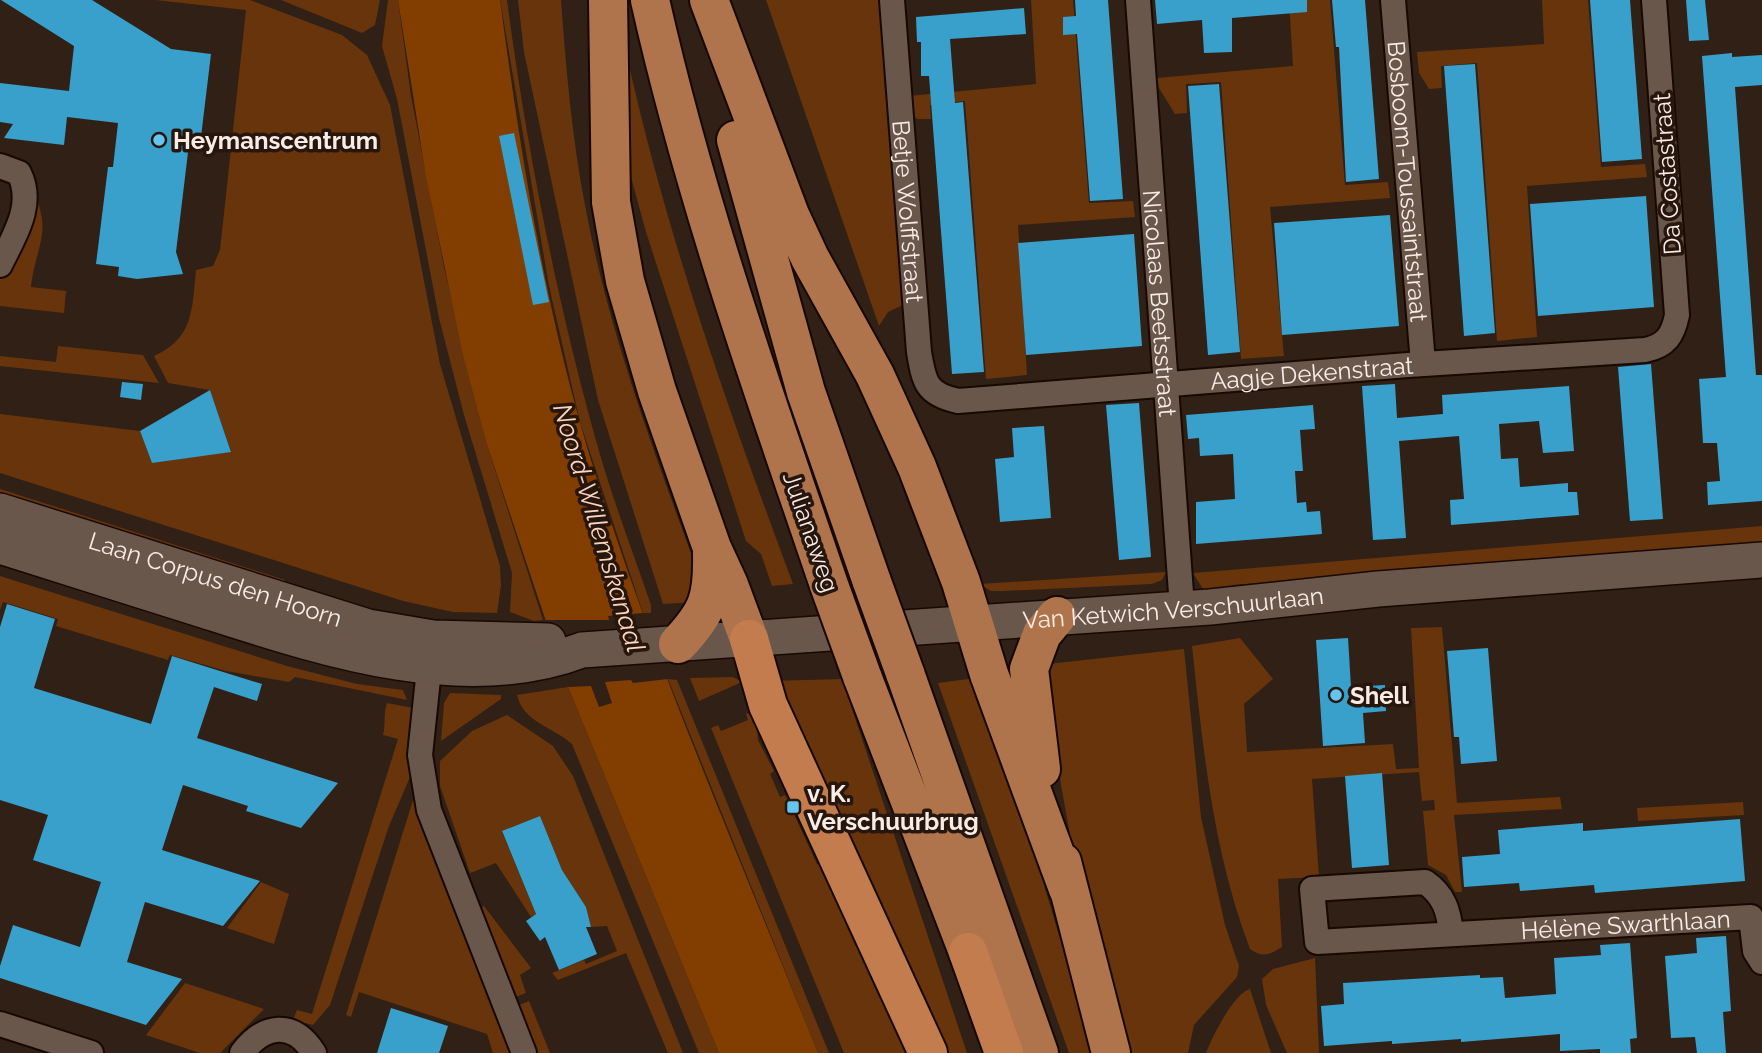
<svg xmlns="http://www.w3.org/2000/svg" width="1762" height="1053" viewBox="0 0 1762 1053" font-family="Raleway,sans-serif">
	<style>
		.green { fill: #68340b }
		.water { fill: #823e01 }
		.pier { fill: #302016 }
		.building { fill: #38a0ca }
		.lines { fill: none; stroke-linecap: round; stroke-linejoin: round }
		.minor-casing { stroke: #170902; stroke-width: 28 }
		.secondary-casing { stroke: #170902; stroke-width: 38 }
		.trunk-casing { stroke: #170902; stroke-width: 42 }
		.motorway-casing { stroke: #170902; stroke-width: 42 }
		.minor { stroke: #6a574c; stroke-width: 24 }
		.secondary { stroke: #6a574c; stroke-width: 35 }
		.trunk { stroke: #b0744d; stroke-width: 38 }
		.motorway { stroke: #c27c4d; stroke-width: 38 }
		.trunk-bridge-casing { stroke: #170902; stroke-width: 42; stroke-linecap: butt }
		.trunk-bridge { stroke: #b0744d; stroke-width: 38 }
		.poi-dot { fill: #65c5ef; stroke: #26160d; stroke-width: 2.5 }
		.labels { text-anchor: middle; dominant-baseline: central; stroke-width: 7; stroke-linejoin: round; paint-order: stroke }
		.poi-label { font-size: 24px; font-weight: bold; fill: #f8ece6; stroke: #26160d; text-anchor: start }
		.street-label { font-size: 24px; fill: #f8ece6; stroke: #26160d }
		.water-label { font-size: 26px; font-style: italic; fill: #fdd4bb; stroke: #26160d }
	</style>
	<rect width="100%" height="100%" fill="#302016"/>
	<!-- green -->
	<path class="green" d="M155,0h95l92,35 25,20 23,50 50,259 60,202 1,19 -4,28 -44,-1 -50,-11 -403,-128v-59l140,17 12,32 79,-12 -21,-61 -42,-7 -14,-27c40,-18 38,-47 42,-86l17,-4 7,-16 26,-240z
		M281,0h99l-5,25 -13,8z
		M388,0h10l13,96 33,171 43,178 56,175 -9,1 -24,-9 2,-39 -48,-158 -25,-97 -42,-219 -15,-53z
		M500,0h7c19,145 50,302 90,444 15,54 36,108 54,161v8h-8l-63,-191 -31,-136z
		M518,0h43c5,68 11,138 24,205 23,126 70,250 114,370l-5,27 -31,2 -65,-204 -74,-348z
		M766,0h119l18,305 -15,7 -9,14z
		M1031,0h42l16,203 44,-2 2,16 -117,8 9,150 -41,4 -21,-278 -35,4 1,14h-14l-7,-9 -2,-14 128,-12z
		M1289,0h41l15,185 43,-3 2,16 -120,9 14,149 -43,3 -20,-277 -35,2 1,29 -12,1 -16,-26 -2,-10 136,-12z
		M1542,0h46l13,167 44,-3 2,13 -120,9 10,151 -40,4 -20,-278 -36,3 1,22 -13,1 -10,-16 -2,-21 127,-8z
		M619,18c39,194 105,380 174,566l-21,2 -11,-32 -15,-13 -100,-309 -15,-55 -13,-64z
		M31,186c23,47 5,57 0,101l35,4 -2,22 -64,-7v-32z
		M58,346l85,9 16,28 -159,-17v-10l56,6z
		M0,489l285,91 -3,10 -282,-89z
		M1762,526v16l-25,10 -505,33 -10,8 -19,-4 -10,-16z
		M1166,572l-4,8 -10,4 -149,7h-12l-12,-7z
		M0,576l287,90 70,18 46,6 4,10 -112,-23 -6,5 -63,-11 -56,-16 -2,5 -112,-34 2,-7 -55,-17 -3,8z
		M1442,627l15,176 103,-6 2,12 -108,6 8,77h-7l-9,-17 -18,-10 -5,-54 12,-1 -1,-10 -12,1 -3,-29 -107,7 7,98 -41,2 4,68c-13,8 -19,11 -32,2 -37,-97 -47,-200 -58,-303l48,-8 33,41 -29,25 3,48 146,-8 3,25 23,-1 -8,-140z
		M1184,649l17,168 24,108 14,41 -2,11 -43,48 -6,28h-66l-49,-202 -12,-66 -13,-121z
		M733,677l9,5 -43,19 -9,-23z
		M976,678l51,150 67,225h-25l-131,-370z
		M668,679l9,1 152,373h-11z
		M842,679l125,374h-30l-167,-372z
		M568,687l151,366h-20l-127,-309c-19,-17 -49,-22 -55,-49z
		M450,693l51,2v4l-60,42 3,-38z
		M387,703l26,5 -3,69 -21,49 -59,179 -17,20 -20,-5 4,-10 15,4 86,-275 -15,-4c3,-11 0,-22 4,-32z
		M755,711l3,29 16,31 -4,3 10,23 5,-2 32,69 6,-2 97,191h-76l-133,-325 7,-3 3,6 27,-11 -2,-6z
		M507,715l46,31 20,30 110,277h-15l-42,-100 -68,27 -6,-7 32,-13 2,4 31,-13 -10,-25 -16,1 -5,-20 -24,-37 -22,-54 -38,16 34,82 -5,3 -35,-54 -26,10 -30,-87v-25l32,-30z
		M413,800l1,1 98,252h-19l-6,-19 -128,-42 -8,25 -5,-2z
		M1743,802l1,13 -106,6 -1,-13z
		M261,882l28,12 -15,50 -47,-16z
		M484,906l47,62 -11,7 6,18 -13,5 -35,-89z
		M1315,958l4,95h-32l-21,-48 -4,-26 11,-10z
		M185,983l79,26 -44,44h-20l-54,-18z
		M1250,989l21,64h-65c6,-16 28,-60 44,-64z
		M529,1001l21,52h-14l-19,-47z"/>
	<!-- water -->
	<path class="water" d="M398,0h102c21,158 47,321 95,473 62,197 146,388 223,580h-99l-151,-366 -81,-242 -24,-90 -37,-178z"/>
	<!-- pier -->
	<path class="pier" d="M643,613l25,66 -35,4 -2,-3 -26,2 7,21 -13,4 -8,-21 -23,1 -25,-67h66l-1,-4z"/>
	<!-- building -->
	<path class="building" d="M1,0h91l79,49 40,5 -11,91 -11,-1 -13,108 7,22 -46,5 -19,-3 1,-9 -23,-3 12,-97h5l5,-44 -51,-6 -3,28 -60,-7 9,-14 -13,-2v-39l69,8 5,-45z
		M1075,0h33l15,199 -33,2 -13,-167 -14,1v-18l13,-1z
		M1155,0h152v12l-75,6v34l-28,1 -2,-33 -45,4z
		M1332,0h33l14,179 -33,3 -7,-135h-3z
		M1590,0h40l12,159 -40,3z
		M1686,0h19l4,40 -20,1z
		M1024,8l2,26 -76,5 5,64 8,-1 21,270 -32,2 -23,-298h-8v-34h-4l-1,-25z
		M1732,53v4l30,-2v30l-27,2 21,288h6v126l-54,4 -1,-23 13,-1 -3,-38h-14l-4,-64 27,-2 -24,-321z
		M1475,64l20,269 -31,3 -20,-270z
		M1219,84l21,268 -32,3 -20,-269z
		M514,133l35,169 -16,3 -34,-169z
		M1646,196l8,111 -116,9 -8,-112z
		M1390,215l9,111 -117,9 -8,-112z
		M1134,234l8,112 -116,9 -8,-112z
		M1651,364l12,155 -33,2 -12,-154z
		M122,382l21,2 -2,16 -21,-3z
		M1395,384l2,34 46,-4 -1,-19 127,-9 5,65 -31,2 -4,-32 -40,3 2,35 17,-1 2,29 48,-4v9h9l2,23 -128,10 -1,-25 14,-1 -5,-63 -60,5 7,97 -33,2 -11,-154z
		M210,390l21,62 -79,11 -12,-32z
		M1139,403l12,154 -32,3 -13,-155z
		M1313,405l2,24 -15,1 3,41h-8l2,32 9,-1 1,10 13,-1 2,23 -126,10v-42l39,-3 -2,-45 -33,2 -1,-18 -11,1 -2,-24z
		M1044,426l7,92 -51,4 -5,-63 19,-2 -2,-29z
		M7,604l48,15 -21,69 117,36 21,-68 90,28 -5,17 -43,-14 -17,51 141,45 -37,45 -55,-17 2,-5 -65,-21 -21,65 98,31 -37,45 -78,-24 -18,60 55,17 -36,46 -146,-47v-12l13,-41 67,22 21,-65 -68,-22 15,-45 -48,-15v-173z
		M1348,638l3,49 34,-2 1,26 -23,2 2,30 -42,3 -7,-106z
		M1488,648l9,113 -36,3 -2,-27h-5l-7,-86z
		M1382,773l7,92 -37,3 -7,-92z
		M540,816l22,54 24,37 5,20h-5l11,27 -38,16 -14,-33 -5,4 -14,-20 10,-7 -34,-83z
		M1740,819l5,62 -150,12 -1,-8 -74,6 -1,-8 -55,4 -2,-30 38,-3 -2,-24 85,-7v8z
		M1726,936l5,75 -8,1 3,41h-29l-2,-16 -24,1 -6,-82 32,-3 -1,-15z
		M1630,943l7,95 -7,1 1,14h-31v-4l-40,2v-17l-99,8v-3l-69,5v-3l-68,5 -3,-40 23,-2 -1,-21 137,-8v3l23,-1 2,21 51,-4 -2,-36 47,-3 -1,-10z
		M391,1008l57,18 -9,27h-62z"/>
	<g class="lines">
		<!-- minor casing -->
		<g class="minor-casing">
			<g id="minor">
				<path id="s1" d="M892,0l27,352c5,30 7,42 39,49l450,-36 237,-15c21,-4 28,-15 32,-35l-23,-315"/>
				<path id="s2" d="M1138,0l44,607"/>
				<path id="s3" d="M1393,0l30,363"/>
				<path d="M0,166l19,7c16,32 -5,63 -19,92"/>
				<path d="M431,650l-11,105 9,55 95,243"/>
				<path id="s4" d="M1451,934c-2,-23 -7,-39 -26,-52l-113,7 5,53 434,-25 4,34 7,11"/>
				<path d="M0,1024l91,29"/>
				<path d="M242,1053c22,-29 51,-33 72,0"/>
			</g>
		</g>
		<!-- secondary casing -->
		<g class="secondary-casing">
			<g id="secondary">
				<path id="s5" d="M0,511l368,116 65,11 115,3"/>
				<path id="s6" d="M0,546c68,21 135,43 203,64 116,37 259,86 379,40l628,-43 168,-18 384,-29"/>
			</g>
		</g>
		<!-- trunk casing -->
		<g class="trunk-casing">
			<path id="trunk" d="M608,0l3,202 14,79 32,110 55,157 17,37 20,54
				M650,0c45,200 113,391 179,585
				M709,0l81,215 20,43 65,117 42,92 44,115 28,92 79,215
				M736,140l70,252 66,190
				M678,644c30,-32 35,-46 34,-90
				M905,673l134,380
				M862,676l106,276
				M1041,769l-12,-100 13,-35 15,-18
				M1062,862l49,191"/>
		</g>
		<!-- motorway casing -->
		<g class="motorway-casing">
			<path id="motorway" d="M749,639l19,66 160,348
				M968,952l36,101"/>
		</g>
		<!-- minor -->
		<use href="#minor" class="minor"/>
		<!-- secondary -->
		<use href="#secondary" class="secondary"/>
		<!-- trunk -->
		<use href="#trunk" class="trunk"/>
		<!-- motorway -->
		<use href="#motorway" class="motorway"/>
		<!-- trunk-bridge casing -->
		<g class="trunk-bridge-casing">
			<path id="trunk-bridge" d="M872,582l33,91
				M829,585l33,91"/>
		</g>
		<!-- trunk-bridge -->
		<use href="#trunk-bridge" class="trunk-bridge"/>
	</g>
	<!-- markers -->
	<g class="poi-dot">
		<circle cx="159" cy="140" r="7"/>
		<circle cx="1336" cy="695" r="7"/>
		<rect x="786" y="800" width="14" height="14" rx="3.5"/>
	</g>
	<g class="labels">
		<!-- poi labels -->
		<g class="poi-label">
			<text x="173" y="140">Heymanscentrum</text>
			<text x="1350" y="695">Shell</text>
			<text x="807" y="793">v. K.<tspan x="807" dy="28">Verschuurbrug</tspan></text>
		</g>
		<!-- street labels -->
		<g class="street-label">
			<text transform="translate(1667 174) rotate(-94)">Da Costastraat</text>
			<text stroke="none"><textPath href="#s3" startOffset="182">Bosboom-Toussaintstraat</textPath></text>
			<text stroke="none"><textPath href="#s1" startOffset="212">Betje Wolffstraat</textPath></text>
			<text stroke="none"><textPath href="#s2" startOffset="304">Nicolaas Beetsstraat</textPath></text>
			<text stroke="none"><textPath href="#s1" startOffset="777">Aagje Dekenstraat</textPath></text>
			<text transform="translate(811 532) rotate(71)">Julianaweg</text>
			<text stroke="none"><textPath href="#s5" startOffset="226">Laan Corpus den Hoorn</textPath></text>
			<text stroke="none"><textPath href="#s6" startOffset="1194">Van Ketwich Verschuurlaan</textPath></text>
			<text stroke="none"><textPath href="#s4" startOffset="536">Hélène Swarthlaan</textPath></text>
		</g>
		<!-- water labels -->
		<g class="water-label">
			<text transform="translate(599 528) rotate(73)">Noord-Willemskanaal</text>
		</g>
	</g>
</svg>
